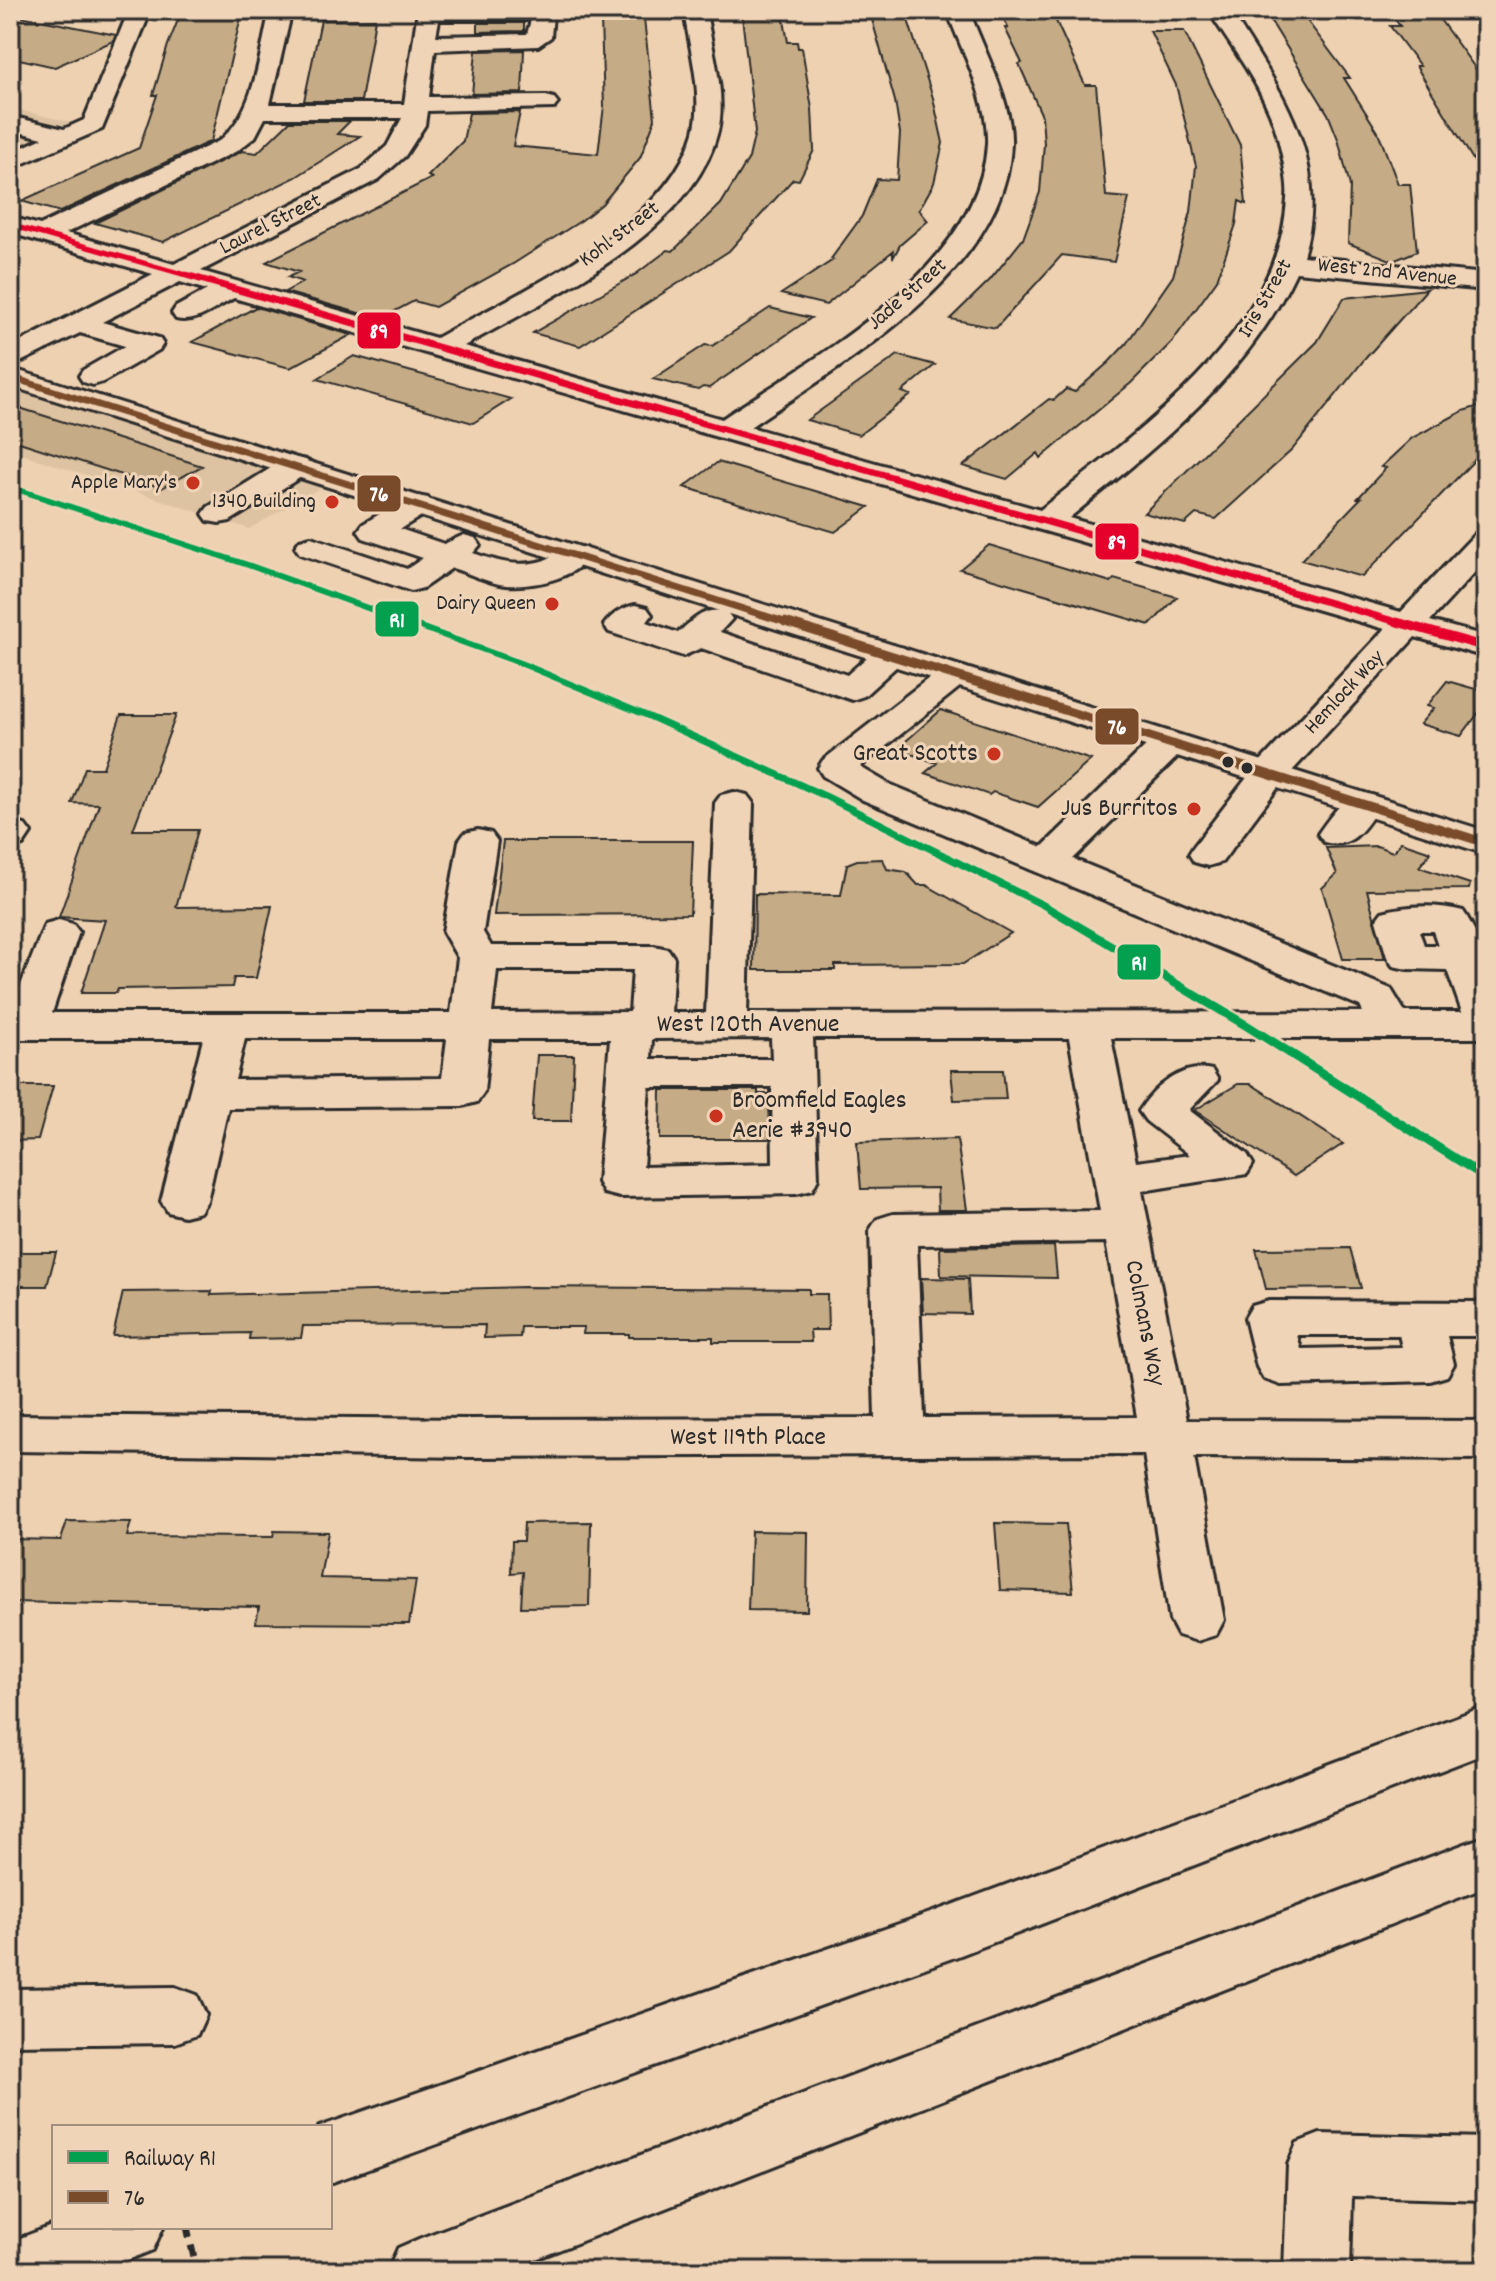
<svg xmlns="http://www.w3.org/2000/svg" width="1496" height="2281" viewBox="0 0 1496 2281" font-family="Dekko,sans-serif">
	<style>
		.built { fill: #dec3a2 }
		.building { fill: #c6ac86; stroke: #2b2b2b; stroke-width: 2 }
		.lines { fill: none; stroke-linecap: round; stroke-linejoin: round }
		.minor-casing { stroke: #2b2b2b; stroke-width: 6 }
		.major-casing { stroke: #2b2b2b; stroke-width: 6 }
		.path { stroke: #2b2b2b; stroke-width: 7; stroke-dasharray: 11 8; stroke-linecap: butt }
		.minor { fill: #f0d4b7; fill-rule: evenodd }
		.major { fill: #f0d4b7; fill-rule: evenodd }
		.bus-1-far1-casing { stroke: #f0d4b7; stroke-width: 11 }
		.bus-1-casing { stroke: #f0d4b7; stroke-width: 14 }
		.bus-2-far2-casing { stroke: #f0d4b7; stroke-width: 8 }
		.bus-2-far1-casing { stroke: #f0d4b7; stroke-width: 11 }
		.bus-2-casing { stroke: #f0d4b7; stroke-width: 14 }
		.bus-1-far1 { stroke: #7a4b2a; stroke-width: 7 }
		.bus-1 { stroke: #7a4b2a; stroke-width: 9 }
		.bus-2-far2 { stroke: #e4002b; stroke-width: 5 }
		.bus-2-far1 { stroke: #e4002b; stroke-width: 7 }
		.bus-2 { stroke: #e4002b; stroke-width: 9 }
		.rail-1-casing { stroke: #f0d4b7; stroke-width: 6 }
		.rail-1 { fill: #02a04f; fill-rule: evenodd }
		.poi-dot { fill: #c8321e; stroke: #f0d4b7; stroke-width: 3 }
		.bus-dot { fill: #2b2b2b; stroke: #f0d4b7; stroke-width: 3 }
		.labels { text-anchor: middle; dominant-baseline: central; stroke-width: 6; stroke-linejoin: round; paint-order: stroke }
		.far-street-label { font-size: 22px; fill: #2b2b2b; stroke: #f0d4b7 }
		.far-poi-label { font-size: 22px; fill: #2b2b2b; stroke: #f0d4b7; text-anchor: end }
		.poi-label { font-size: 26px; fill: #2b2b2b; stroke: #f0d4b7; text-anchor: end }
		.street-label { font-size: 26px; fill: #2b2b2b; stroke: #f0d4b7 }
		.line-badge { stroke: #f0d4b7; stroke-width: 3 }
		.badge-label { font-size: 22px; text-anchor: middle; font-weight: bold; fill: #fff }
	</style>
	<rect width="100%" height="100%" fill="#eed1b1"/>
	<filter id="ink" filterUnits="userSpaceOnUse"><feTurbulence type="fractalNoise" baseFrequency=".0125" numOctaves="2"/><feDisplacementMap in="SourceGraphic" scale="16" xChannelSelector="R" yChannelSelector="G"/><feConvolveMatrix kernelMatrix="1 2 1 2 8 2 1 2 1" color-interpolation-filters="sRGB"/></filter>
	<g filter="url(#ink)">
		<!-- built -->
		<path class="built" d="M10,108l65,15 -65,29z
			M10,387l31,9 283,90 -75,43 -239,-79z"/>
		<!-- building -->
		<path class="building" d="M182,10h35l-2,8 26,-1 -30,124 -151,71 -39,-11 118,-53 18,-53h-4l15,-50z
			M612,10h31l12,109 -15,39 -38,46 -20,16 -69,44 -78,43 -21,-6 -34,18 -95,-27 18,-10 -15,-5 11,-5 -33,-10 166,-84 -4,-2 35,-35 6,-28 51,-1 -7,34 85,8 6,-48 -3,-85 11,-1z
			M1000,10h51l34,75h11l10,111 23,2 -15,64 -52,-7 -66,73 -46,-9 40,-39 33,-41 17,-47 4,-48 -2,-28 -23,-52 3,-1 -17,-35h3z
			M1264,10h35l51,68h-6l34,54 20,52h12l7,67 -24,10 -45,-18 2,-57 -12,-47 -10,-25z
			M10,14l106,21 -3,6 -58,26 -45,-10z
			M783,15l5,27h9l1,6h4l10,61 2,41 -15,30 -6,-1 -64,72 -149,95 -47,-13 103,-59 32,-24 5,1 48,-47 28,-46 6,-26 -13,-116z
			M871,16h33l4,4 25,78 10,45 -9,40 -15,27 9,11 -28,24 -7,13v-7l-67,54 -45,-11 52,-34 -2,-1 31,-43 15,-37 20,1 3,-47 -5,-32z
			M1438,17l48,66v98l-70,-115h4l-30,-40h10l-6,-8z
			M375,19l-14,82h-57l17,-81z
			M478,23h46v8l-46,1z
			M1150,31h34l56,114 6,59 -7,-3 -3,23 -19,56 -45,62 -41,41 -90,75 -3,-5 -31,26 -44,-13 86,-67 5,1 12,-11 9,3 34,-30 17,-18 47,-68 18,-64 5,-46 -20,-81z
			M524,50l-2,43 -50,1 4,-43z
			M290,121h60l-13,13 23,2 -64,41 -133,65 -68,-19 147,-72 15,2z
			M1427,289l-63,71 -72,90 -76,69 -20,-5 -11,10 -41,-11 173,-171 27,-44z
			M256,307l95,28 -61,33 -98,-26z
			M770,308l41,10 -102,70 -6,-1 -5,3 -45,-11 52,-34 7,1z
			M898,355l37,10 -33,27 9,3 -52,40 -52,-15z
			M354,356l157,43 -38,24 -156,-44z
			M1486,404v44l-124,129 -61,-17 60,-62h-3l28,-30 -5,-1 31,-29 51,-27z
			M10,405l86,27 106,34 -40,22 -152,-49z
			M718,462l151,45 -34,25 -151,-45z
			M989,545l122,37 3,-3 63,18 -27,28 -190,-56z
			M1447,681l39,11v11l-25,33 -41,-12 14,-16 -7,-2z
			M941,710l150,50 -53,47 -45,-15 -4,3 -64,-22 12,-10 -40,-14z
			M121,715h55l-43,115h65l-22,77 96,-1 -16,72h-22l-2,9 -114,2 -2,4h-35l24,-73 -46,-3 40,-113 -27,-1 13,-35h18z
			M503,841h190l-3,73 -196,1z
			M1401,842l30,10 -12,15 51,17 -1,5 -102,1 18,69h-42l-21,-71 15,-14 -11,-26 51,-2 16,6z
			M883,859l4,10 19,3 12,13h8l85,48 -48,31 -128,1v5h-81l1,-76 86,1 6,-31 10,-4z
			M537,1055h37l-3,66h-39z
			M951,1070h52l3,29 -52,1z
			M1238,1084h13l92,60 -49,32 -99,-66z
			M10,1086h43l-15,54 -28,1z
			M661,1090h97v4h11l1,45h-110z
			M957,1139l10,71h-29l-1,-22 -76,1 -4,-47z
			M1054,1246l3,32 -116,-2 -1,-28z
			M1350,1248l11,40 -95,1 -10,-40z
			M10,1252h46l-9,34h-37z
			M921,1278l47,1 2,35 -47,-1z
			M524,1287l285,2v5h18l1,36h-18l1,12h-98v-5h-84v-3h-46l1,-7h-63l-1,10 -36,1 1,-13 -182,1 -2,12 -52,1 1,-6 -137,3 10,-44 89,-1 -1,4z
			M67,1521l64,1 -4,14 146,1 1,-6 54,1 -8,46 96,2 -7,44 -153,-1 3,-16 -249,-5v-63l51,1z
			M591,1522l-2,84 -68,1 2,-35 -12,1 1,-32h11l1,-18z
			M995,1523l71,1 7,68 -73,-2z
			M751,1531l57,1 -1,79 -59,-1z"/>
		<g class="lines">
			<!-- minor casing -->
			<g class="minor-casing">
				<path id="minor" d="M129,10h22l-49,119 -92,40v-16l33,-15 -33,-8v-14l54,13 20,-9z
					M270,10h22l-22,94h134l14,-94h130l5,5 -2,22 -13,9 -103,4 -6,47 117,-1 8,2 4,5 -4,5 -127,3 -2,14 -20,31 -26,23 -178,92 235,67c82,-46 230,-108 258,-206 10,-38 -5,-84 -10,-122h22c5,38 21,83 12,121 -25,103 -170,167 -254,215l258,73c93,-62 258,-150 265,-275 2,-45 -26,-93 -40,-134h22c14,39 44,93 42,134 -5,128 -167,219 -261,283l290,83c97,-78 239,-175 247,-311 2,-18 -5,-43 -9,-61 -11,-46 -45,-88 -70,-128h22c49,78 103,150 73,246l183,18v16l-190,-18c-48,104 -140,175 -227,246l332,94 74,-78 11,-3v29l-56,61 56,15v21l-71,-20 -133,145 -60,80 -14,4 -14,-4 -5,-8 5,-8 62,-80 129,-137 -1151,-331c-18,9 -37,26 -58,21l-4,-6 4,-6 31,-17 -27,-8 -78,40 57,16 4,6 -4,6 -56,32 -10,3 -10,-3 -4,-6 4,-6 42,-24 -45,-13 -70,34v-20l143,-73 -143,-41v-16l30,8 179,-84c37,-29 40,-87 51,-131zM439,20h92l-4,14 -91,2zM265,118h137l-15,28 -26,23 -187,95 -108,-31 171,-82 18,-14z
					M1471,10h15v11l-8,-2z
					M295,458l11,2 4,7 -4,7 -76,47 -11,2 -11,-2 -5,-7 5,-7 76,-47z
					M417,496l11,2 5,7 -5,7 -28,17 44,15 20,-9 11,3 5,7 -7,8c23,8 41,14 65,9 19,-4 26,-19 48,-14l5,7c-17,24 -57,32 -85,30 -18,-2 -37,-12 -54,-17l-29,20 -12,3 -111,-37 -5,-7 5,-7 11,-3 96,32 16,-11 -60,-20 -5,-7 5,-7 43,-26z
					M635,605l12,3 5,7 -5,7 31,11c16,-14 27,-27 49,-21l5,7 -12,13 127,43c18,-15 32,-34 57,-27l5,7 -45,41 -12,4 -151,-52 -18,8 -74,-24 -5,-7c8,-11 18,-17 31,-20z
					M954,665l12,3 5,7 -5,7 -106,85 29,17 153,63 114,-111 13,-3 13,3 5,8 -5,8 -109,107 318,130 14,23h57l-15,-42 -40,-1 -14,-3 -6,-9 -11,-37 6,-8c25,-7 56,-8 81,-1 27,38 23,82 23,127h-375l25,124 54,-7 -44,-34 -7,-10c16,-25 44,-48 73,-41l6,10 -29,30 58,44 6,10 -6,10 -105,17 45,229 299,1v38l-292,-2 30,163 -8,15 -19,6 -19,-6 -8,-15 -26,-166 -676,3 -458,-6v-36l458,4 407,-1 -5,-188 7,-11 16,-5 207,-3 -31,-173h-256l5,141 -6,11 -16,4 -176,3 -16,-4 -6,-11 12,-143h-121l-5,53 -7,10 -15,4 -234,2 -21,93 -7,11 -16,4 -16,-4 -7,-11 42,-162h-193v-26l35,-89 14,-4 14,4 6,8 -27,81h399l7,-55 -15,-26 16,-91 6,-8 13,-3 13,3 6,8 -14,91 8,14h163l14,3 6,9 -3,55h35l9,-210 6,-8 13,-3 13,3 6,8 -6,210 616,-1 -3,-6 -497,-206 -40,-24 -5,-8 5,-8 119,-92zM1419,931h14l5,14h-14zM497,970h136l-3,42 -138,1zM771,1038l1,21h-121l1,-20zM245,1039h202l-5,39 -207,2zM649,1087h123l1,77 -130,3zM1106,1242l31,175 -213,1 -7,-173z
					M1362,793l13,3 6,8c-16,23 -27,46 -57,38l-6,-8c12,-17 24,-36 44,-41z
					M10,822l15,3 6,8 -8,12 -13,3z
					M1269,1301l217,1v34h-39l7,28 -7,12 -17,5 -149,4 -17,-6 -7,-12 -12,-49 7,-12zM1297,1335h102l3,12 -101,2z
					M175,1987l22,8 9,20 -9,20 -22,8 -165,2v-56z
					M1320,2134l166,4v62l-134,-4 -2,75h-66l4,-106 9,-22z"/>
			</g>
			<!-- major casing -->
			<g class="major-casing">
				<path id="major" d="M10,368l1476,463v23l-1476,-468z
					M1486,1706v47l-528,203 -628,227v-56h-11l614,-215z
					M1486,1836v51l-981,384h-117l10,-23 23,-10z
					M54,2225v2h109l-10,23 -53,21h-90v-29z"/>
			</g>
			<!-- path -->
			<path class="path" d="M187,2227l10,44"/>
			<!-- minor -->
			<use href="#minor" class="minor"/>
			<!-- major -->
			<use href="#major" class="major"/>
			<!-- bus-1-far1 casing -->
			<g class="bus-1-far1-casing">
				<path id="bus-1-far1" d="M10,377l781,247"/>
			</g>
			<!-- bus-1 casing -->
			<g class="bus-1-casing">
				<path id="bus-1" d="M785,622l701,221"/>
			</g>
			<!-- bus-2-far2 casing -->
			<g class="bus-2-far2-casing">
				<path id="bus-2-far2" d="M10,225l183,52"/>
			</g>
			<!-- bus-2-far1 casing -->
			<g class="bus-2-far1-casing">
				<path id="bus-2-far1" d="M186,275l1218,349"/>
			</g>
			<!-- bus-2 casing -->
			<g class="bus-2-casing">
				<path id="bus-2" d="M1397,622l89,25"/>
			</g>
			<!-- bus-1-far1 -->
			<use href="#bus-1-far1" class="bus-1-far1"/>
			<!-- bus-1 -->
			<use href="#bus-1" class="bus-1"/>
			<!-- bus-2-far2 -->
			<use href="#bus-2-far2" class="bus-2-far2"/>
			<!-- bus-2-far1 -->
			<use href="#bus-2-far1" class="bus-2-far1"/>
			<!-- bus-2 -->
			<use href="#bus-2" class="bus-2"/>
			<!-- rail-1 casing -->
			<g class="rail-1-casing">
				<path id="rail-1" d="M10,484l241,79 272,98 128,53 178,80 220,110 204,120 233,149v10l-241,-153 -204,-122 -220,-110 -176,-80 -128,-53 -272,-98 -235,-77z"/>
			</g>
			<!-- rail-1 -->
			<use href="#rail-1" class="rail-1"/>
		</g>
	</g>
	<!-- markers -->
	<g class="poi-dot">
		<circle cx="193" cy="483" r="8"/>
		<circle cx="332" cy="502" r="8"/>
		<circle cx="552" cy="604" r="8"/>
		<circle cx="994" cy="754" r="8"/>
		<circle cx="1194" cy="809" r="8"/>
		<circle cx="716" cy="1116" r="8"/>
	</g>
	<g class="bus-dot">
		<circle cx="1228" cy="762" r="7"/>
		<circle cx="1247" cy="768" r="7"/>
	</g>
	<g class="labels">
		<!-- far-street labels -->
		<g class="far-street-label">
			<text transform="translate(271 225) rotate(-27)">Laurel Street</text>
			<text transform="translate(620 235) rotate(-37)">Kohl Street</text>
			<text transform="translate(1387 273) rotate(6)">West 2nd Avenue</text>
			<text transform="translate(908 295) rotate(-41)">Jade Street</text>
			<text transform="translate(1266 299) rotate(-60)">Iris Street</text>
			<text transform="translate(1345 693) rotate(-47)">Hemlock Way</text>
		</g>
		<!-- far-poi labels -->
		<g class="far-poi-label">
			<text x="177" y="483">Apple Mary's</text>
			<text x="316" y="502">1340 Building</text>
			<text x="536" y="604">Dairy Queen</text>
		</g>
		<!-- poi labels -->
		<g class="poi-label">
			<text x="978" y="754">Great Scotts</text>
			<text x="1178" y="809">Jus Burritos</text>
			<text x="732" y="1101" text-anchor="start">Broomfield Eagles<tspan x="732" dy="30">Aerie #3940</tspan></text>
		</g>
		<!-- street labels -->
		<g class="street-label">
			<text x="748" y="1025">West 120th Avenue</text>
			<text transform="translate(1144 1323) rotate(79)">Colmans Way</text>
			<text x="748" y="1438">West 119th Place</text>
		</g>
	</g>
	<g class="line-badge">
		<rect x="356" y="311" width="46" height="39" rx="8" fill="#e4002b"/>
		<rect x="356" y="474" width="46" height="39" rx="8" fill="#7a4b2a"/>
		<rect x="1094" y="522" width="46" height="39" rx="8" fill="#e4002b"/>
		<rect x="374" y="600" width="46" height="38" rx="8" fill="#02a04f"/>
		<rect x="1094" y="707" width="46" height="39" rx="8" fill="#7a4b2a"/>
		<rect x="1116" y="943" width="46" height="38" rx="8" fill="#02a04f"/>
	</g>
	<g class="badge-label">
		<text x="379" y="338">89</text>
		<text x="379" y="501">76</text>
		<text x="1117" y="549">89</text>
		<text x="397" y="627">R1</text>
		<text x="1117" y="734">76</text>
		<text x="1139" y="970">R1</text>
	</g>
	<!-- margin -->
	<rect width="1496" height="2281" fill="none" stroke="#f0d4b7" stroke-width="40"/>
	<rect x="20" y="20" width="1456" height="2241" fill="none" stroke="#2b2b2b" stroke-width="3" filter="url(#ink)"/>
	<!-- legend -->
	<rect x="52" y="2125" width="280" height="104" fill="#f0d4b7" stroke="#a1907f" stroke-width="2"/>
	<rect x="68" y="2151" width="40" height="12" fill="#02a04f" stroke="#a1907f" stroke-width="2"/>
	<text x="124" y="2165" font-size="24" fill="#2b2b2b">Railway R1</text>
	<rect x="68" y="2191" width="40" height="12" fill="#7a4b2a" stroke="#a1907f" stroke-width="2"/>
	<text x="124" y="2205" font-size="24" fill="#2b2b2b">76</text>
</svg>
